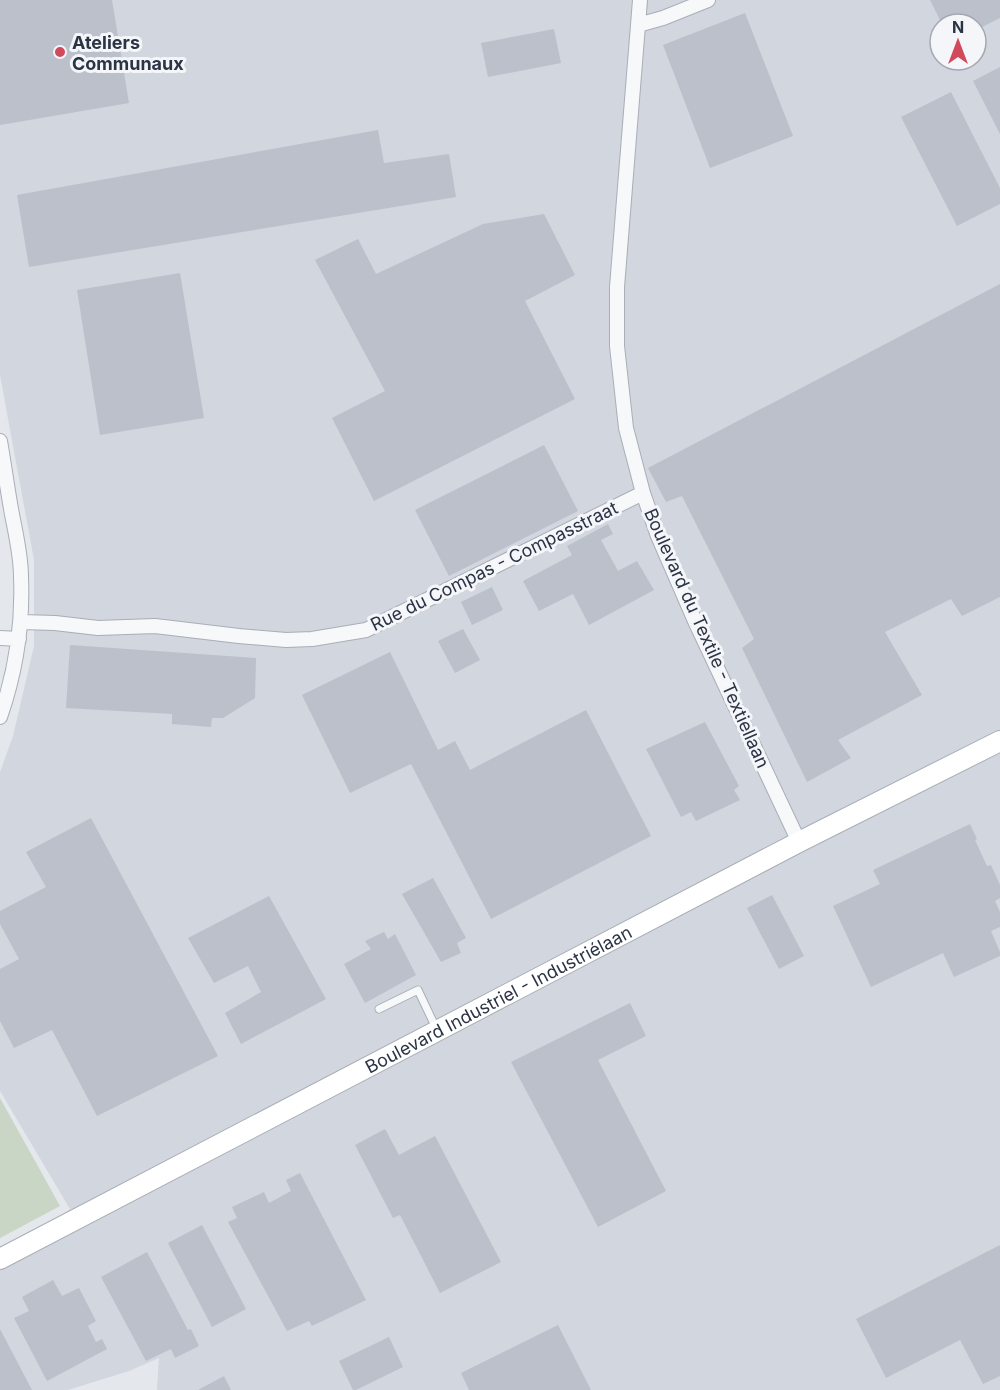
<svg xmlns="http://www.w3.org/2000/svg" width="1000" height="1390" viewBox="0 0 1000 1390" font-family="Inter,sans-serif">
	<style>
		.built { fill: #d2d6de; fill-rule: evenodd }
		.green { fill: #c9d6c5 }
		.building { fill: #bbc0ca }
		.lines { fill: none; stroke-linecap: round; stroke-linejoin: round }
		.service-casing { stroke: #a9aeb7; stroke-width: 9 }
		.minor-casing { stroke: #a9aeb7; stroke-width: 16 }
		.secondary-casing { stroke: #a9aeb7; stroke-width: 22 }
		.service { stroke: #f7f8fa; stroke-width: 7 }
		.minor { stroke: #f7f8fa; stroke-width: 14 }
		.secondary { stroke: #fff; stroke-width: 20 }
		.poi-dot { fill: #d1495b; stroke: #f4f6f9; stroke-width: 2 }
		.labels { text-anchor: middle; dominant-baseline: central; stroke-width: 6; stroke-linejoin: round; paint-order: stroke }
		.poi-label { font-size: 18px; font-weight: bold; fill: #2b3445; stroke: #f4f6f9; text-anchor: start }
		.street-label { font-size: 18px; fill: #2b3445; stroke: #f4f6f9 }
	</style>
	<rect width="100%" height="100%" fill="#e4e7ec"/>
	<!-- built -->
	<path class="built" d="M0,0h1000v1390h-843l2,-32 -30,13 -61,19h-68v-129l70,-52 -70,-118v-319l13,-36 21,-90v-86l-34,-185zM940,24h36v36h-36z"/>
	<!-- green -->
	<path class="green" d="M0,1098l60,108 -60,32z"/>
	<!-- building -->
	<path class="building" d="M0,0h112l17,103 -129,22z
		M930,0h70v18l-24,12v-6h-34z
		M745,13l48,123 -83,32 -47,-123z
		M554,29l7,34 -73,14 -7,-34z
		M1000,67v67l-27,-53z
		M951,92l49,96v16l-43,22 -56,-109z
		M378,130l6,33 65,-9 7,43 -427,70 -12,-72z
		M544,214l31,61 -50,26 50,98 -201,102 -42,-83 53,-27 -70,-131 43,-21 18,35 107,-50z
		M180,273l24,145 -104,17 -23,-145z
		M1000,284v313l-38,19 -11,-17 -66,33 37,63 -84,45 13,18 -44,24 -65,-134 12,-9 -72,-143 -16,6 -18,-34z
		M544,445l34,66 -129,65 -34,-66z
		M608,524l5,10 -12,6 17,31 19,-10 17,29 -65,35 -16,-31 -34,17 -16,-30 49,-26 -5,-9z
		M492,587l11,23 -31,15 -11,-23z
		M463,629l17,31 -25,13 -17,-32z
		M70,645l186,13 -1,40 -32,20h-11l-1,9 -39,-3v-10l-106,-6z
		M390,652l48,98 17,-9 15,29 116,-60 65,126 -160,83 -80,-155 -61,29 -48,-98z
		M705,722l34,64 -5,4 6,10 -44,21 -5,-9 -10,5 -35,-68z
		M91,818l127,238 -121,60 -45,-86 -38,18 -14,-27v-52l19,-10 -19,-35v-13l46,-24 -20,-35z
		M970,824l7,15 -2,1 12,26 4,-1 9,20v13l-5,3 5,11v15l-9,4 9,21v4l-46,21 -11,-24 -72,34 -38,-81 47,-22 -7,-14z
		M433,878l33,60 -9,5 4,10 -20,9 -39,-68z
		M772,895l32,61 -25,13 -32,-61z
		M269,896l57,103 -85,45 -16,-31 36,-21 -13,-26 -34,17 -26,-45z
		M384,932l4,7 7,-5 21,41 -51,28 -21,-39 27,-15 -6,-8z
		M630,1003l16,33 -48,24 68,131 -68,36 -87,-165z
		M385,1129l14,26 36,-19 66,126 -61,31 -40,-78 -7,3 -38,-73z
		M300,1173l66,127 -54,26 -3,-5 -22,10 -59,-109 9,-4 -5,-11 32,-15 5,11 22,-12 -5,-11z
		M202,1225l44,84 -34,18 -44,-84z
		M1000,1245v131l-17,8 -23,-44 -74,38 -30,-59z
		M147,1252l41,78 3,-1 8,17 -24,12 -4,-9 -25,12 -45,-84z
		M53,1280l9,16 17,-8 17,33 -8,5 8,16 6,-3 5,10 -60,32 -33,-63 15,-7 -7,-14z
		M558,1325l33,65h-122l-8,-17z
		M0,1329l32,61h-32z
		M389,1337l14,30 -47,23h-3l-14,-29z
		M224,1376l7,14h-33z"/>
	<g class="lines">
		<!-- service casing -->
		<g class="service-casing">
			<path id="service" d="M379,1009l39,-19 18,38"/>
		</g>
		<!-- minor casing -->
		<g class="minor-casing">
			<path id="minor" d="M640,0l-23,287v59l9,82 17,65 15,43 37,85 104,221
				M638,25l25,-7 45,-18
				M0,441c4,23 7,45 11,68 4,22 10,45 10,68 2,48 -5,94 -21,140
				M21,622l34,1 43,5 57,-2 84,10 47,4 26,-1 54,-9 277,-137
				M0,638l19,1"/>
		</g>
		<!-- secondary casing -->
		<g class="secondary-casing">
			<g id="secondary">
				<path id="s1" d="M0,1259l799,-417 201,-101"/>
			</g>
		</g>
		<!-- service -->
		<use href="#service" class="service"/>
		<!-- minor -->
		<use href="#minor" class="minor"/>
		<!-- secondary -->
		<use href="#secondary" class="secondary"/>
	</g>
	<!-- markers -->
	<circle class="poi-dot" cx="60" cy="52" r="6"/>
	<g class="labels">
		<!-- poi labels -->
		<g class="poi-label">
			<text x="72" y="42">Ateliers<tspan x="72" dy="21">Communaux</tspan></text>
		</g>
		<!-- street labels -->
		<g class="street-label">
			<text transform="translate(494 566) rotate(-26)">Rue du Compas - Compasstraat</text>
			<text transform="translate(707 638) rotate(66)">Boulevard du Textile - Textiellaan</text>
			<text stroke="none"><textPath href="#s1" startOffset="562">Boulevard Industriel - Industriélaan</textPath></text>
		</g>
	</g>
	<!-- north arrow -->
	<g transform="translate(958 42)"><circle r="28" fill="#f4f6f9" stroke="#a4a8b1" stroke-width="1.5"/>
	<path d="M0-4.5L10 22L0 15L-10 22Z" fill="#d1495b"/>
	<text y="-9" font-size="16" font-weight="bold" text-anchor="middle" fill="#2b3445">N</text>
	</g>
</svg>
